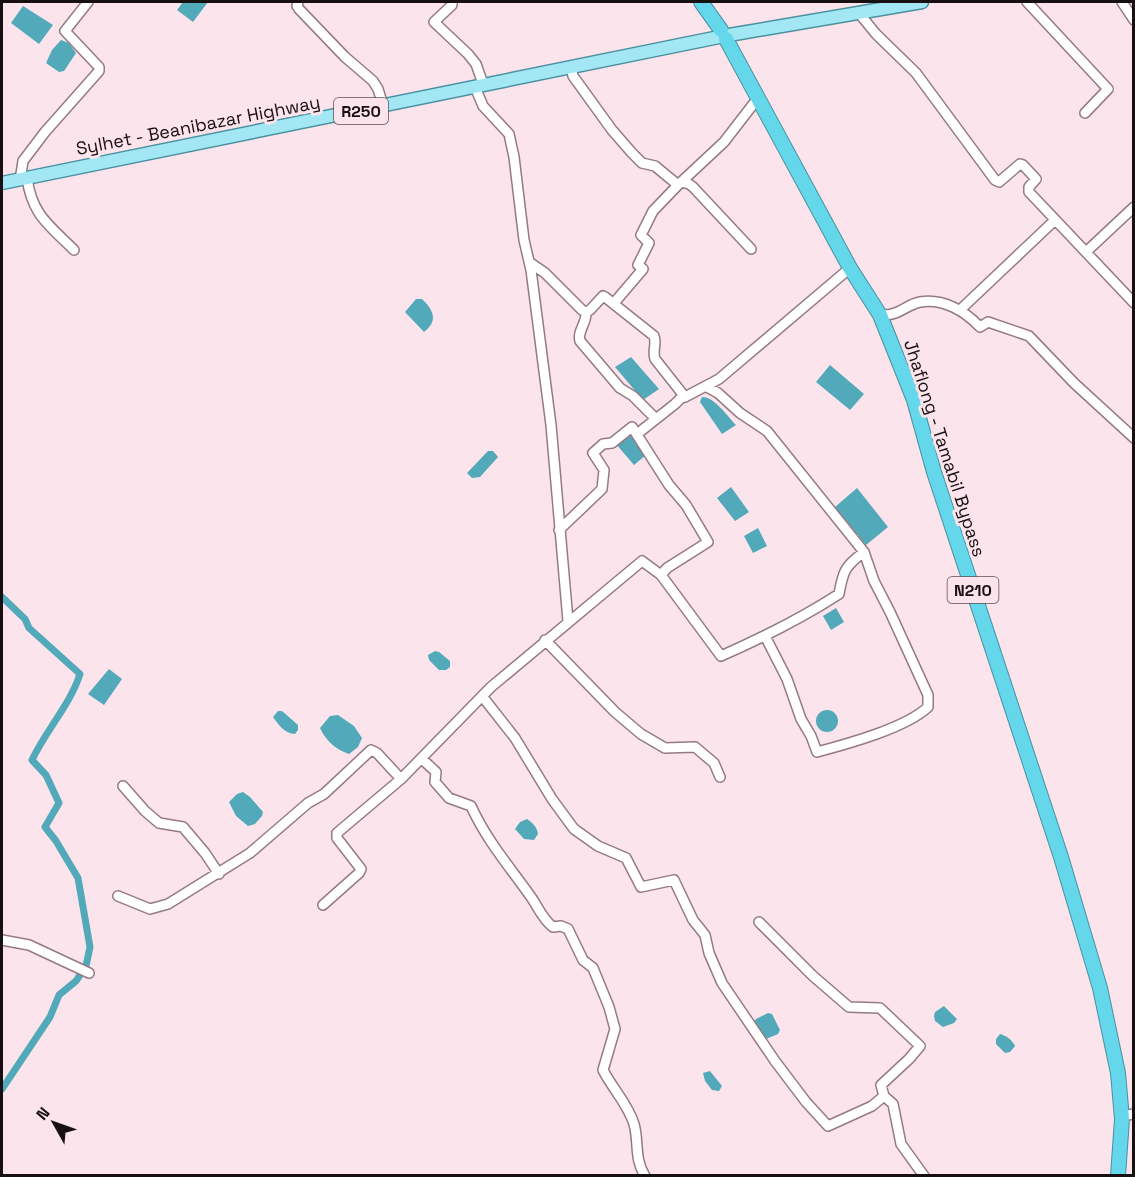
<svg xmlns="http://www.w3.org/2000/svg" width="1135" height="1177" viewBox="0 0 1135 1177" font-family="'Space Grotesk',sans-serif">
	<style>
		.water { fill: #51a9b9 }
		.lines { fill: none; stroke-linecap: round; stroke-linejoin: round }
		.canal { stroke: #51a9b9; stroke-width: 7 }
		.minor-casing { stroke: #957a84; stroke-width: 12 }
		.major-casing { stroke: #49919f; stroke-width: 15 }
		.highway-casing { stroke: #49919f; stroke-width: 16 }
		.minor { stroke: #fff; stroke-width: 9 }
		.major { stroke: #a2e7f3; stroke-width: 12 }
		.highway { stroke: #64d7eb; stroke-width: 14 }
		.labels { text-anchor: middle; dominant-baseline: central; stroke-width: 6; stroke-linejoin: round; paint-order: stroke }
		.shield { fill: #fce4ec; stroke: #5c4f53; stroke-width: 1.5 }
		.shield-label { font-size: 16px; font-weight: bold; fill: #180f12 }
		.street-label { font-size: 18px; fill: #180f12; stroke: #fce4ec }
	</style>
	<rect width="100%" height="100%" fill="#fce4ec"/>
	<!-- water -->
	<path class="water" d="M183,2h25l-15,20 -16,-12z
		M23,6l30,19 -14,19 -28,-21z
		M61,40l8,3 7,10 -12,18 -5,1 -13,-9 6,-13z
		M416,299h6c11,10 17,22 2,33l-19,-20z
		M631,357l28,32 -16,11 -28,-33z
		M830,365l34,29 -14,16 -34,-28z
		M702,397c13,0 25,19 34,28l-14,9 -22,-32z
		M629,434l17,21 -12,10 -18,-21z
		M488,451h5l5,6 -18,20 -8,1 -5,-5z
		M731,487l18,25 -14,9 -18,-23z
		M857,488l31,39 -22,18 -31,-38z
		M758,528l9,18 -14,7 -9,-17z
		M836,608l8,14 -13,8 -8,-14z
		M435,651l4,1 11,9v6l-4,3h-7l-10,-10 -1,-5z
		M109,669l13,10 -18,26 -16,-11z
		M816 721a11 11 0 1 1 22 0a11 11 0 1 1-22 0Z
		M278,711h4l16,14v5l-3,4c-10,0 -17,-10 -22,-17z
		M338,715l16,11 8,12 -4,9 -9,7c-14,-5 -23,-13 -29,-26l10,-12z
		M243,792l7,5 13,15 -1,4 -7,8 -7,2 -12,-10 -7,-14 8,-8z
		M527,819c6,4 10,8 11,15l-4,6 -10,-1 -9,-10 5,-7z
		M944,1006l13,13 -3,4 -11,4 -8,-6 -1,-5 1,-4z
		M768,1013l4,1 8,16 -2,4 -12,5 -3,-1 -9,-16 2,-3z
		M1000,1034c7,2 12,6 15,12l-5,6 -5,1 -9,-9v-5z
		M710,1071l12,15 -3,5 -7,-1 -7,-9 -2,-8z"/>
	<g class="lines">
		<!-- canal -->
		<path class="canal" d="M2,597l23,22 4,9 51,46c-10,31 -34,56 -48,86l14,15 13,28 -14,24 11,14 22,37 12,69 -4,19 -10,15 -17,14 -9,22 -48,72"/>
		<!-- minor casing -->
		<g class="minor-casing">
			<path id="minor" d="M298,2l-1,4 2,3 46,48 28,24 5,8 4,13
				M452,2v3l-18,17 34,32 8,10 6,17
				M1027,2l81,87 -23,24
				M1122,2l12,18
				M858,12l18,22 40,39 79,107 4,2 21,-18 3,1 13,14 -7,8v5l105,111
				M571,67l2,9 39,54 20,23 10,10 13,3 23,19 46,-43 34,-44
				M475,87l8,19 26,28 5,23 10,83 7,30 20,155 17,196
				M21,174l2,-13 22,-29 54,-61v-4l-34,-36 23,-29
				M27,178c5,37 22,47 47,72
				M681,182l8,2 4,3 58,62
				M1086,252l48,-45
				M529,262l16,11 37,37 4,2 4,-2 13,-14 2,1 49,39c3,8 -2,15 1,23l30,38 34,-18 131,-111
				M614,303l29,-34 -5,-4 11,-22 -8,-8 12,-24 25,-26
				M960,310l95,-90
				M586,312c1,11 -9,19 -6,29l40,47 13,8 23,23
				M880,315c20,1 25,-10 40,-13 23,-4 45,9 60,25l8,-5 41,14 45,47 60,55
				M707,387l11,6 22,20 27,18 97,121 10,29 16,31 38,83v12c-22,21 -81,37 -111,45l-6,-16 -10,-17 -14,-40 -22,-43
				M637,434l38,-30 8,-8
				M559,530l43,-41 2,-19 -11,-17 10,-9 9,-1 20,-16 37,58 17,20 22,37 -41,26 -6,7
				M545,640l70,72 26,22 24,14 30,-1 19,16 6,14
				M482,696l33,42 37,61 22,30 24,17 28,12 15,29 33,-7 19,40 12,15 4,18 13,30 53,78 31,41 22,24 44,-20 12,-10
				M422,759l14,13 -1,10 14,16 22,8c16,35 38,60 60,91 7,10 12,23 22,30l8,-1 7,3 15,31 10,8 16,39 6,22 -12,41c9,18 25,34 31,54 5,17 0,35 11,52
				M123,786l22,25 14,12 24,4 22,26 14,21
				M118,896l32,13 18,-5 82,-51 58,-50 16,-9 47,-44 6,3 24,26
				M323,905l36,-32 2,-4 -24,-31v-5l64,-54 90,-92 151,-126 19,14 60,81c41,-18 81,-38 118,-62 4,-23 6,-28 25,-42
				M759,922l54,54 36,31 31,1 40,38 -11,13 -28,26 3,11 9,8 8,40 23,32
				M2,940l27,5 60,28
				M1121,1116l13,-2"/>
		</g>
		<!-- major casing -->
		<g class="major-casing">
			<path id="major" d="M729,35l193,-33
				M2,183l717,-146"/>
		</g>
		<!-- highway casing -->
		<g class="highway-casing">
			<path id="highway" d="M701,2l20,28
				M726,39l124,229 30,47 34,85 20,72 127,385 39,131 18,85 4,46 -4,57"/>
		</g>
		<!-- minor -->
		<use href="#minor" class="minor"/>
		<!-- major -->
		<use href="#major" class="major"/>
		<!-- highway -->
		<use href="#highway" class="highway"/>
	</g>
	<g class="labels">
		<!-- shield labels -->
		<g class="shield">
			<rect x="334" y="98" width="54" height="26" rx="4.5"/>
			<rect x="947.5" y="577" width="51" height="26" rx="4.5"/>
		</g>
		<g class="shield-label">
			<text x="361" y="111">R250</text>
			<text x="973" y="590">N210</text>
		</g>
		<!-- street labels -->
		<g class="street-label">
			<text transform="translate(198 125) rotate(-11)">Sylhet - Beanibazar Highway</text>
			<text transform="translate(945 448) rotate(72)">Jhaflong - Tamabil Bypass</text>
		</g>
	</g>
	<!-- border -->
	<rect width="1135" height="1177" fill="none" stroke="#180f12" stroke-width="6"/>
	<!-- north arrow -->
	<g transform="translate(54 1123) rotate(310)" stroke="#fce4ec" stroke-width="4.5" paint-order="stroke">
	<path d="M0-4.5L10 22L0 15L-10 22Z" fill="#180f12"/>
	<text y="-9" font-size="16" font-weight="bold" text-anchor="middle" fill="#180f12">N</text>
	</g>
</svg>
